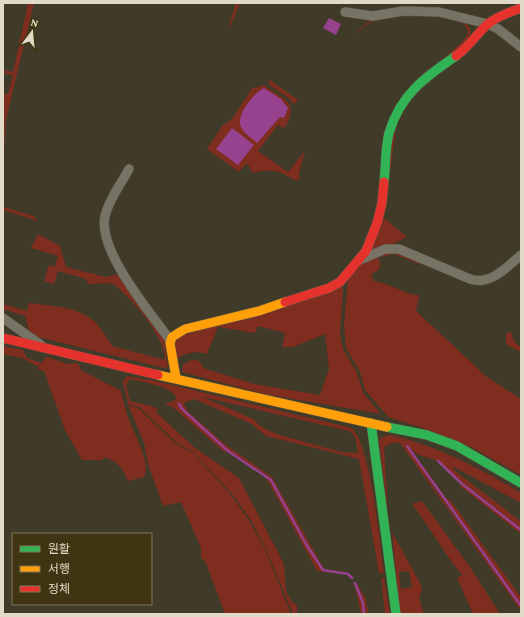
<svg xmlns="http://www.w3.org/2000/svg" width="524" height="617" viewBox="0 0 524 617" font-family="'Crimson Pro','Noto Sans KR',serif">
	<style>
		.green { fill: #7e2d1f; fill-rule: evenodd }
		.water { fill: #96428e }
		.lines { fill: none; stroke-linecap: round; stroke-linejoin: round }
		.stream { stroke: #96428e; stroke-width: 2.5 }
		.street-casing { stroke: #5e5848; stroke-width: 10 }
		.fast-casing { stroke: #5e5848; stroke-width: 10 }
		.slow-casing { stroke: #5e5848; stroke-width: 10 }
		.jam-casing { stroke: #5e5848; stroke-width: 10 }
		.street { stroke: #777365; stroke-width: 9 }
		.fast { stroke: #30b455; stroke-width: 9 }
		.slow { stroke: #ff9f0a; stroke-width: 9 }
		.jam { stroke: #e5322d; stroke-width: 9 }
	</style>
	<rect width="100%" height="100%" fill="#403a28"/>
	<!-- green -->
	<path class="green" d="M28,3h6l-28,117 -3,49v-75h5l5,-19 -10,-2v-3l10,2z
		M236,3h4l-10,24 -1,-1z
		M408,13c12,0 75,0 60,26 -6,10 -21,18 -31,25l25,-22 6,-8c0,-28 -78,-18 -94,-13 -8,3 -14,9 -20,14 17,-20 29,-18 54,-22z
		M270,80l28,20 -2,3h-4l-2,-4 -19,-13 -3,-4z
		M264,85l23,16c7,8 3,20 -3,27l-6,-3 -20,26 30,21 17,-21 -6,22 1,6 -4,2c-16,-11 -25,-13 -43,-8l-6,-10 -8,9 -32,-23 16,-24 9,-6 21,-32 2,1zM264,88l23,17 -3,13 -4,-1z
		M397,119l-13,99 23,19 -20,10 -20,4z
		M3,207l31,9 4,5 -35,-11z
		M38,234l22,12 6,21 40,10 13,-3 45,65 4,28 -4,1 -16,-4 -110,-27 -9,-7 -4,-14 -22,-7v-5l24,7 2,-8c21,3 51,3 67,20 6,7 11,15 16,23l53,14c1,-23 -35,-64 -53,-77l-24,1 -2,-5 -28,-8 -4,13 -10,-3 5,-16 6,2 3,-11 -27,-8z
		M393,250l29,11 -3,3 -25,-10 -14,3 -2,1c5,9 1,12 -7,17l3,6c14,2 36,15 45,14l-3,16 71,66 34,22v76l-50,-28 -51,-20 -32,-10 -23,-27 -5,-18 -14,-24 -2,-24 4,-44 10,-16z
		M342,282l1,8 -3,44 3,15 13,22 8,23 17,20 -117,-20 -82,-22 1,-7c8,-6 17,-8 20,3l51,16 66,11 9,-26 -4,-35 -32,13h-11l3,-14 -27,-7 -3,7 -37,-6 -11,27c-10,-4 -22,-1 -32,6v-22z
		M511,332l3,9 7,7v4l-15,-8v-11z
		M3,346l20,4 4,8 14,5 6,-6 21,7 10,-1 3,7 40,21c3,11 5,23 10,33 5,14 20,39 13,53l-16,4c-5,-13 -11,-20 -24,-24l-2,3h-20l-17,-30 -21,-59 -7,-2 2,-2 -17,-9 -19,-4z
		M127,376l28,5 197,47c20,22 27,113 32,145h-5l-20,-114 -93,-23 -14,-12 -58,-25 -10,4 3,8 39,34 46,32 53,93 -18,-27 -35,-64 -44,-29 -46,-41 -2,-5 1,5 46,42 -3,1 -50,-44 -10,-4 10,-3 2,-3c-2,-12 -35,-16 -46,-19l-4,6 4,16 21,5 7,3 -2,3 39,36 44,30 45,86 2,27 6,11 5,3v9h-4l-27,-65 -16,-30 -18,-25 -40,-43 -15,-8 -38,-36 -11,-3 -5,-22zM203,397l146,34 6,5 3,17 -17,-1 -65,-18 -16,-8 -7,-7z
		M128,405l10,3 38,36 16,8 39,43 17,24 17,30 26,65h-66l-19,-51 -5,-6v-9l-20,-46 -18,4 -15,-42 -4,-21z
		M391,435c47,11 88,33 130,58v10l-69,-37 3,5 63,48 3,4v6l-59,-47 -24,-21 -21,-7 -10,-8 29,44 85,118v3l-121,-168h-8l-8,4 4,65 -9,-72 5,-4z
		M422,467l3,1 21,30 5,3 70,96v9z
		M260,472l11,8 35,64 18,28 -7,-1 -49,-90z
		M461,483l60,48v3l-61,-48z
		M422,501l50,69 28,44h-27l-16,-36 5,-3c-19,-23 -32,-48 -50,-71z
		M392,532l28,51 2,6 -3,9 5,16h-24zM409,571l3,16 -11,2 -2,-17z
		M381,578h3l6,36h-5z
		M354,581l8,19 2,14h-3z
		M356,582l10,17 2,15h-3l-1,-12z"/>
	<!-- water -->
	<path class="water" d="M329,18l12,6 -5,11 -13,-7z
		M264,88l17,11 7,9 -4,10 -4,-1 -23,26c-5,-5 -13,-9 -16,-16 -6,-12 13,-34 23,-39z
		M232,128l22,17 -16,20 -22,-16z"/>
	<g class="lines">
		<!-- stream -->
		<path class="stream" d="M179,404l3,5 46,42 43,29 35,64 17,26 25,4 4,4
			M407,446l114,160
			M438,461l23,22 60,47
			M355,583l8,20 1,11"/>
		<!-- street casing -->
		<g class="street-casing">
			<path id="street" d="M345,12l28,4 30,-5 36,1 49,12 10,5 23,18
				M129,169c-8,15 -20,30 -24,47 -8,34 45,96 65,124
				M360,260l25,-11h14l71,30c20,7 37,-12 51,-24
				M3,318l38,27"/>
		</g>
		<!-- fast casing -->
		<g class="fast-casing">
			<path id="fast" d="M384,182c2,-16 1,-34 5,-49 11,-38 36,-56 67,-77
				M371,423l25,191
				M387,427l40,8 30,11 64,37"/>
		</g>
		<!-- slow casing -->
		<g class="slow-casing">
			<path id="slow" d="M158,375l229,52
				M176,378l-6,-35 2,-6 13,-8 74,-18 26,-9"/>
		</g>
		<!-- jam casing -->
		<g class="jam-casing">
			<path id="jam" d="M456,56c13,-9 21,-23 33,-33 9,-7 21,-11 32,-15
				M285,302l44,-14 11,-6 26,-31 11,-28 5,-20 2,-21
				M3,338l155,37"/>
		</g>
		<!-- street -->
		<use href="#street" class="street"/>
		<!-- fast -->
		<use href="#fast" class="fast"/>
		<!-- slow -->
		<use href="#slow" class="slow"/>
		<!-- jam -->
		<use href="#jam" class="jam"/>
	</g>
	<!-- border -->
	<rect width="524" height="617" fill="none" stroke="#e1dac8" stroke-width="8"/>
	<!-- legend -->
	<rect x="12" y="533" width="140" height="72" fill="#403512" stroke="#80775b"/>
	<rect x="20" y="546" width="20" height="6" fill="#30b455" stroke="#80775b"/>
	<text x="48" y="553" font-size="12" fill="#e1dac8">원활</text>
	<rect x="20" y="566" width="20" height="6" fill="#ff9f0a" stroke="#80775b"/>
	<text x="48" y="573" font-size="12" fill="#e1dac8">서행</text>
	<rect x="20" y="586" width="20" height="6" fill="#e5322d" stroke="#80775b"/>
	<text x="48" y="593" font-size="12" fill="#e1dac8">정체</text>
	<!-- north arrow -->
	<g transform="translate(32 32) rotate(16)" stroke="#403512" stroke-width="3" paint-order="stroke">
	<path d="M0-3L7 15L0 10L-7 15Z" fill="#e1dac8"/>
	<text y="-6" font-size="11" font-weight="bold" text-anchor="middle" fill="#e1dac8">N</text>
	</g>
</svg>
